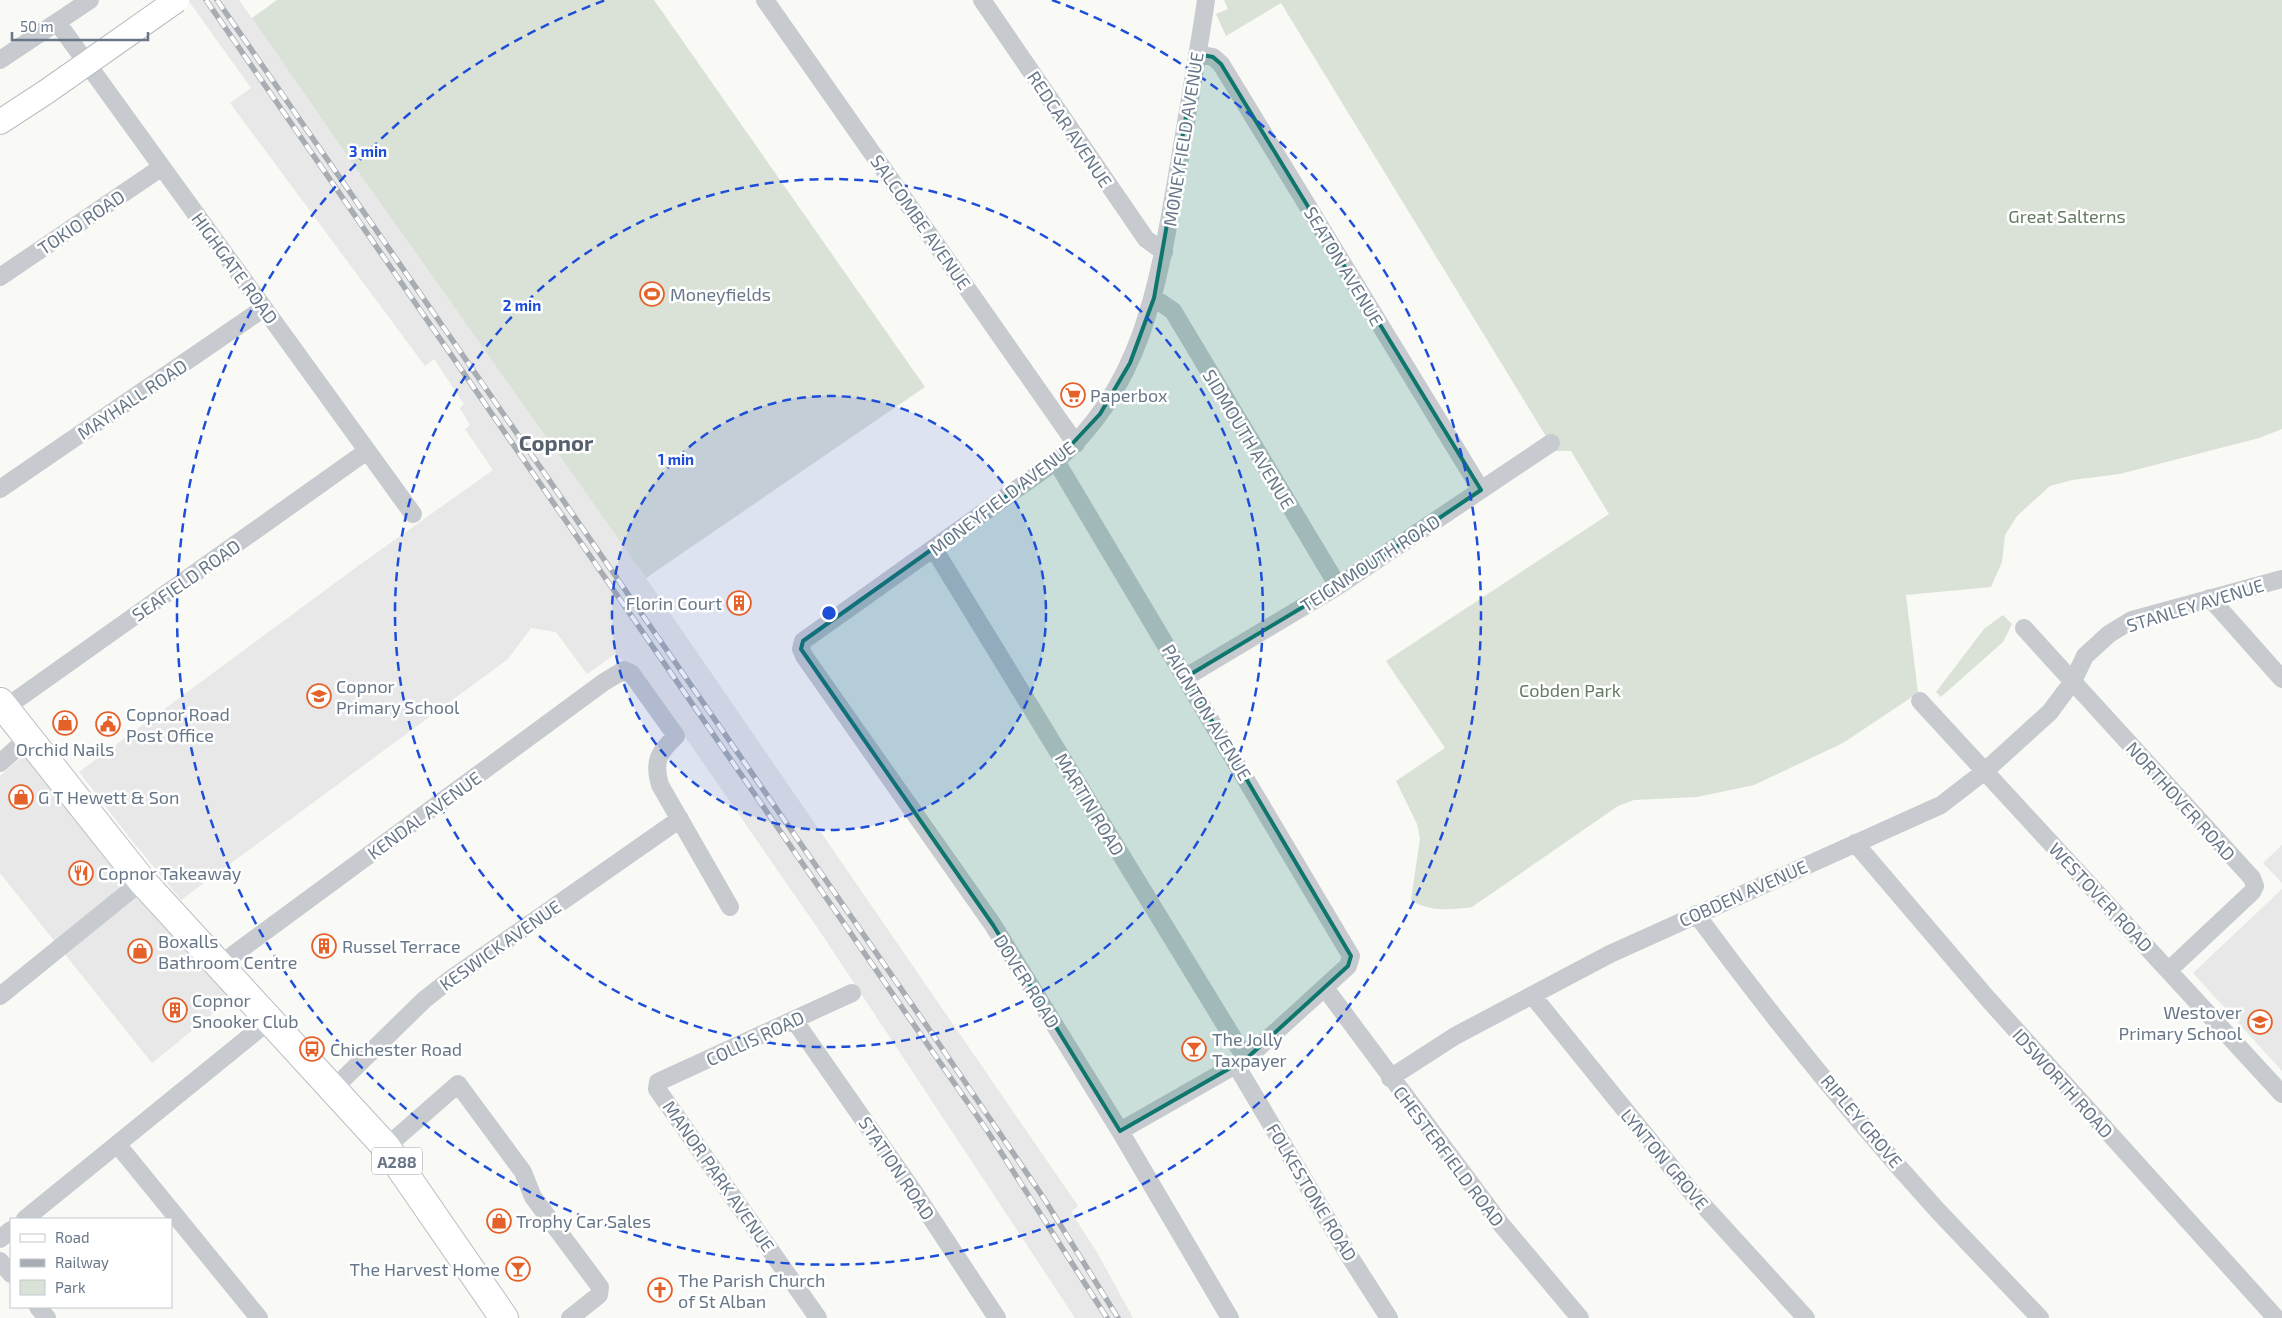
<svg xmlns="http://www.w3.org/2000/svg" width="2282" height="1318" viewBox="0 0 2282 1318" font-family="'Exo 2',sans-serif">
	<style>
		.built { fill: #e7e8e7 }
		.green { fill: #dae1d7 }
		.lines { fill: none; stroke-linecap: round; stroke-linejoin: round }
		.secondary-casing { stroke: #b9bec3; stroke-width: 26 }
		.primary-casing { stroke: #babec2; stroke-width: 30 }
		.street { stroke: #c7cace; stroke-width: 18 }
		.secondary { stroke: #fff; stroke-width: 24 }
		.primary { stroke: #fff; stroke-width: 28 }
		.rail-casing { stroke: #a7adb3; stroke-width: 5.5 }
		.rail { stroke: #fff; stroke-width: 4; stroke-dasharray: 11; stroke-linecap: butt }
		.secondary-bridge-casing { stroke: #b9bec3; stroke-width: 26; stroke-linecap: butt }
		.secondary-bridge { stroke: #fff; stroke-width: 24 }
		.marked { fill: #0f766e; fill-opacity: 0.2; stroke: #0f766e; stroke-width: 4; stroke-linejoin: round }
		.ring { fill: none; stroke: #1d4ed8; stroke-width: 2.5; stroke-dasharray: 9 6 }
		.labels { text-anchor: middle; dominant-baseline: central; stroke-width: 5; stroke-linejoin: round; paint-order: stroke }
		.shield { fill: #fff; stroke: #95a0ac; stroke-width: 1 }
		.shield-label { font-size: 16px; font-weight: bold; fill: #687788 }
		.street-label { font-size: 18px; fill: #687788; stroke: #fff }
		.park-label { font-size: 18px; fill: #667a63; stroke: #fff }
		.poi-label { font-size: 18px; fill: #687788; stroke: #fff; text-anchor: start }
		.district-label { font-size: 22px; font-weight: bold; fill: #56616d; stroke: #fff }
		.centre { fill: #1d4ed8; stroke: #fff; stroke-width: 2.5 }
		.ring-label { font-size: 15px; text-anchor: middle; font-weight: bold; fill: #1d4ed8; stroke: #fff; stroke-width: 5; stroke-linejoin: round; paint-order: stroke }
	</style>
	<rect width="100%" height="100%" fill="#f9f9f6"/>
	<!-- built -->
	<path class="built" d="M188,0h51l13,18 110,159 284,401 432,628 -7,6 27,42 35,64h-58l-252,-382 -133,-192 -56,-77 -20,-12 -27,19 -31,-42 -25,-4 -23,31 -327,241 -52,-63 -50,-65 279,-206 135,-96 -28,-41 5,-4 -10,-17 4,-4 -30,-45 -9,7 -195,-263 21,-15z
		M24,755l115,145 92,99 -79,64 -152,-190v-97z
		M2282,845v38l-19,-20z
		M2282,889v182l-89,-98z"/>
	<!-- green -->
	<path class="green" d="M277,0h377l271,387 -279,191 -284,-401 -110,-159z
		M1224,0h1058v429l-23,9 -139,36 -48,6 -22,6 -33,30 -12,19 -3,27 -11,25 -85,8 12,98 -75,50 -89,42 -57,12 -63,3 -16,6 -146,101c-21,3 -43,5 -61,-7l9,-61 -3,-15 -21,-43 49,-33 -59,-87 223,-147 -38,-63h-16l-274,-448 -55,33 -10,-22 12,-5z
		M2003,615l9,9 -9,18 -62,55 -5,-5 48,-63z"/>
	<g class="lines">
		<!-- secondary casing -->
		<g class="secondary-casing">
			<path id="secondary" d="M0,122l46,-30"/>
		</g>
		<!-- primary casing -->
		<g class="primary-casing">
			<path id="primary" d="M0,702l142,179 244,266 118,171"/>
		</g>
		<!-- street -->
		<path class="street" d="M765,0l311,444
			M982,0l164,239 18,13
			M1206,0c-8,55 -18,109 -27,164 -19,109 -33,221 -123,297l-253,180 -2,8 3,7 189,269 127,206 110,187
			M57,22l356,492
			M1197,54l16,3 8,7 260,426
			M0,60l90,-60
			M0,277l162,-110
			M1154,298l19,13 165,275
			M1056,461l295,495 -3,10 -102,93 -126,72
			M0,489l264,-181
			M934,549l312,510
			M2210,598l72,81
			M2024,628l228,250 3,8 -3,6 -83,78
			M1186,677l152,-91 213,-143
			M1920,701l362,393
			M5,708l362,-257
			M0,763l28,-25
			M1855,843l133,156 288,319
			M1696,914c76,103 156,202 242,297 34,36 68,71 102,107
			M218,966l386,-284 20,-12 7,3 45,63c-17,16 -23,25 -16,49l70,122
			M1325,988l175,235 80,95
			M1532,995l161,199 113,124
			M0,996l142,-115
			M794,1020l122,175 81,123
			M1236,1065l112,189 41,64
			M1390,1078l65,-42 155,-82 331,-149 44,-34 65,-59 23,-31 12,-25 24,-22 23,-14 150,-41
			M334,1088l90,-88 24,-19 232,-162
			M117,1144l142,174
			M386,1147l72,-63 65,88 10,25 67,90 -1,8 -29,23
			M25,1219l245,-199
			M0,1239l11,-9
			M0,1261l11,13
			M38,1307l9,11
			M818,1318l-161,-229 1,-7 194,-89"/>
		<!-- secondary -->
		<use href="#secondary" class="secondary"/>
		<!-- primary -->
		<use href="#primary" class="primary"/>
		<!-- rail casing -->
		<g class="rail-casing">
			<path id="rail" d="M206,0l782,1132 119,186
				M217,0l716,1035 110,162 75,121"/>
		</g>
		<!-- rail -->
		<use href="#rail" class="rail"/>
		<!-- secondary-bridge casing -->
		<g class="secondary-bridge-casing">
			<path id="secondary-bridge" d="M46,92l131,-92"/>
		</g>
		<!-- secondary-bridge -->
		<use href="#secondary-bridge" class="secondary-bridge"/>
	</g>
	<!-- marked area -->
	<path class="marked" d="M1197,54l16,3 8,7 260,426 -143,96 -152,91 165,279 -3,10 -102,93 -126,72 -127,-206 -192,-276 2,-8 253,-180 44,-47 30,-51 24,-65z"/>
	<!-- distance rings -->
	<circle cx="829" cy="613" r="217" fill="#1d4ed8" fill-opacity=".12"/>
	<g class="ring">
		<circle cx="829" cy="613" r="217"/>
		<circle cx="829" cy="613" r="434"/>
		<path d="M1052 0A652 652 0 1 1 606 0"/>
	</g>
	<!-- icons -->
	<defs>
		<g id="stadium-ring" transform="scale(1.25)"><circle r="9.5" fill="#fff" stroke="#e5612a" stroke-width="1.5"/><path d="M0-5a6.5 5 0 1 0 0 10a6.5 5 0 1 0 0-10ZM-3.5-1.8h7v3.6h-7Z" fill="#e5612a"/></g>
		<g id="supermarket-ring" transform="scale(1.25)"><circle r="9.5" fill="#fff" stroke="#e5612a" stroke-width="1.5"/><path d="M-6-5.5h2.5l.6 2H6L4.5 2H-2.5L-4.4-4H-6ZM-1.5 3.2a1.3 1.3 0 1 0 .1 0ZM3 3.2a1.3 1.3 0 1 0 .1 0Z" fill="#e5612a"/></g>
		<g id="building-ring" transform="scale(1.25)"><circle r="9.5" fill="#fff" stroke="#e5612a" stroke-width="1.5"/><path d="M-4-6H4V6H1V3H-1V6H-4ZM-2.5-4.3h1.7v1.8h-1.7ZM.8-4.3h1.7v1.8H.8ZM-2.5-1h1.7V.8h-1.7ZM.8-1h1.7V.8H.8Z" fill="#e5612a"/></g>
		<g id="school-ring" transform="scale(1.25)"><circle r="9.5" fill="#fff" stroke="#e5612a" stroke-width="1.5"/><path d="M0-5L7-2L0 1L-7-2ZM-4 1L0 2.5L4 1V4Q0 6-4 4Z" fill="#e5612a"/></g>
		<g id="shop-ring" transform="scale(1.25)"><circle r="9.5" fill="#fff" stroke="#e5612a" stroke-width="1.5"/><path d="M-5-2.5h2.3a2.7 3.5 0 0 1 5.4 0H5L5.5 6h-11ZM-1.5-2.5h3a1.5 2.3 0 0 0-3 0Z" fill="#e5612a"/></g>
		<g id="civic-ring" transform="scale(1.25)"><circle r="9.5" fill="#fff" stroke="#e5612a" stroke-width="1.5"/><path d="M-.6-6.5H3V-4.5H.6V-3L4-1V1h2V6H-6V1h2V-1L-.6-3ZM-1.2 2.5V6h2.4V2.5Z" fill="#e5612a"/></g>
		<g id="restaurant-ring" transform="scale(1.25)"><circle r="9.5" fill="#fff" stroke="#e5612a" stroke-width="1.5"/><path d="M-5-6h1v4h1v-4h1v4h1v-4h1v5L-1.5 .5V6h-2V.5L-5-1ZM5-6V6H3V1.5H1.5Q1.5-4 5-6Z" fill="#e5612a"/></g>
		<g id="bus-ring" transform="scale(1.25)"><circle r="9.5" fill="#fff" stroke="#e5612a" stroke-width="1.5"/><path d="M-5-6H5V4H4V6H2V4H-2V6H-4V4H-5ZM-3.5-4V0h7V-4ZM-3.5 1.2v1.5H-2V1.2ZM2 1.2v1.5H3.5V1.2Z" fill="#e5612a"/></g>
		<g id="bar-ring" transform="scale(1.25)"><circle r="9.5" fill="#fff" stroke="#e5612a" stroke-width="1.5"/><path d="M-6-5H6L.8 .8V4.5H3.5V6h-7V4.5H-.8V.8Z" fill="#e5612a"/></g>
		<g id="church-ring" transform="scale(1.25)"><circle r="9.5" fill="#fff" stroke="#e5612a" stroke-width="1.5"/><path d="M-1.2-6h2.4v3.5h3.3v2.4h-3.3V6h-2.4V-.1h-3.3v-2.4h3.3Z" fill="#e5612a"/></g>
	</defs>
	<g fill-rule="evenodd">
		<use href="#stadium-ring" x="652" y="294"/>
		<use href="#supermarket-ring" x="1073" y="395"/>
		<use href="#building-ring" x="739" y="603"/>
		<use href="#school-ring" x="319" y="696"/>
		<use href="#shop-ring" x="65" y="723"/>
		<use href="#civic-ring" x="108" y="724"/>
		<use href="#shop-ring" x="21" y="797"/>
		<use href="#restaurant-ring" x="81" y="873"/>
		<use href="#building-ring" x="324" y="946"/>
		<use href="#shop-ring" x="140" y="951"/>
		<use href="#building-ring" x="175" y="1010"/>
		<use href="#school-ring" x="2260" y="1022"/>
		<use href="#bus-ring" x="312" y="1049"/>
		<use href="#bar-ring" x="1194" y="1049"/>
		<use href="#shop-ring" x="499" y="1221"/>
		<use href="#bar-ring" x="518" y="1269"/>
		<use href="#church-ring" x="660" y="1290"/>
	</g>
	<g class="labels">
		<!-- shield labels -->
		<rect class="shield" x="372" y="1147.5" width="50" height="27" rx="4"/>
		<g class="shield-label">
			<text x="397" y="1161">A288</text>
		</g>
		<!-- street labels -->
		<g class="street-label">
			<text transform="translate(1070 129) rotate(56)">REDCAR AVENUE</text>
			<text transform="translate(1183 139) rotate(-81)">MONEYFIELD AVENUE</text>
			<text transform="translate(81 222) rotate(-34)">TOKIO ROAD</text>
			<text transform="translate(921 222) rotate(55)">SALCOMBE AVENUE</text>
			<text transform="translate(1344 266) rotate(59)">SEATON AVENUE</text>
			<text transform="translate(235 268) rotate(54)">HIGHGATE ROAD</text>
			<text transform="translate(132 399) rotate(-34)">MAYHALL ROAD</text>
			<text transform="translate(1249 439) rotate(59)">SIDMOUTH AVENUE</text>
			<text transform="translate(1002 498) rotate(-37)">MONEYFIELD AVENUE</text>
			<text transform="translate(1370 563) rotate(-33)">TEIGNMOUTH ROAD</text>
			<text transform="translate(186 580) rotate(-35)">SEAFIELD ROAD</text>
			<text transform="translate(2195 605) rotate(-17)">STANLEY AVENUE</text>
			<text transform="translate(1207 712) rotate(59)">PAIGNTON AVENUE</text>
			<text transform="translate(2181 801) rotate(48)">NORTHOVER ROAD</text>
			<text transform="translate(1090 804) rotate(59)">MARTIN ROAD</text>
			<text transform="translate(424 815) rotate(-36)">KENDAL AVENUE</text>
			<text transform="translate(1743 893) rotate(-24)">COBDEN AVENUE</text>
			<text transform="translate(2101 897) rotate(47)">WESTOVER ROAD</text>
			<text transform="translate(500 945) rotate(-35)">KESWICK AVENUE</text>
			<text transform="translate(1027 981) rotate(58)">DOVER ROAD</text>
			<text transform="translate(755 1038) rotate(-25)">COLLIS ROAD</text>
			<text transform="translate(2063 1083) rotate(48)">IDSWORTH ROAD</text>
			<text transform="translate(1862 1121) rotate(50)">RIPLEY GROVE</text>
			<text transform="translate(1449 1156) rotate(53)">CHESTERFIELD ROAD</text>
			<text transform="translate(1665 1159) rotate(50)">LYNTON GROVE</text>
			<text transform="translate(897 1168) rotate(56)">STATION ROAD</text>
			<text transform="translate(719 1176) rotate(55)">MANOR PARK AVENUE</text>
			<text transform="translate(1312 1192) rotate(59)">FOLKESTONE ROAD</text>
		</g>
		<!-- park labels -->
		<g class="park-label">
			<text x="2067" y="216">Great Salterns</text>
			<text x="1570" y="690">Cobden Park</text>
		</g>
		<!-- poi labels -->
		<g class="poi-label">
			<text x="670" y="294">Moneyfields</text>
			<text x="1090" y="395">Paperbox</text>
			<text x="722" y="603" text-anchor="end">Florin Court</text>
			<text x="336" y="686">Copnor<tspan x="336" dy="21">Primary School</tspan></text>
			<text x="126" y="714">Copnor Road<tspan x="126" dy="21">Post Office</tspan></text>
			<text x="65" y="749" text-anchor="middle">Orchid Nails</text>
			<text x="38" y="797">G T Hewett &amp; Son</text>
			<text x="98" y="873">Copnor Takeaway</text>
			<text x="158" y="941">Boxalls<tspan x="158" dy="21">Bathroom Centre</tspan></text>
			<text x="342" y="946">Russel Terrace</text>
			<text x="192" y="1000">Copnor<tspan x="192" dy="21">Snooker Club</tspan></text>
			<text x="2242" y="1012" text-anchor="end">Westover<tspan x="2242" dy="21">Primary School</tspan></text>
			<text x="1212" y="1039">The Jolly<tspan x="1212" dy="21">Taxpayer</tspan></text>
			<text x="330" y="1049">Chichester Road</text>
			<text x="516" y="1221">Trophy Car Sales</text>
			<text x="500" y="1269" text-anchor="end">The Harvest Home</text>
			<text x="678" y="1280">The Parish Church<tspan x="678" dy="21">of St Alban</tspan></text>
		</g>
		<!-- district labels -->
		<g class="district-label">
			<text x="556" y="442">Copnor</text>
		</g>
	</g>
	<circle cx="829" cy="613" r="8" class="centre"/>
	<g class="ring-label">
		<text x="368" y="157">3 min</text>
		<text x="522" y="311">2 min</text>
		<text x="676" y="465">1 min</text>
	</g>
	<!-- legend -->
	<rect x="10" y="1218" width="162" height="90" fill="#ffffff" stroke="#c3c9cf"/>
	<rect x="20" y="1234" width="25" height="8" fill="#ffffff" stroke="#c3c9cf"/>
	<text x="55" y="1243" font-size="15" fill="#687788">Road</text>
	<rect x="20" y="1259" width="25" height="8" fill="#a7adb3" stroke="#c3c9cf"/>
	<text x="55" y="1268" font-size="15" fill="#687788">Railway</text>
	<rect x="20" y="1280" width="25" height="15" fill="#dae1d7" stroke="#c3c9cf"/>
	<text x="55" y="1293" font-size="15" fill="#687788">Park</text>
	<!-- scale -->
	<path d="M12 32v8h136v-8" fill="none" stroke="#687788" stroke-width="2.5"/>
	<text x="20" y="32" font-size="15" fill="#687788" stroke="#ffffff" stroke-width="4" paint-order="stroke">50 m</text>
</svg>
